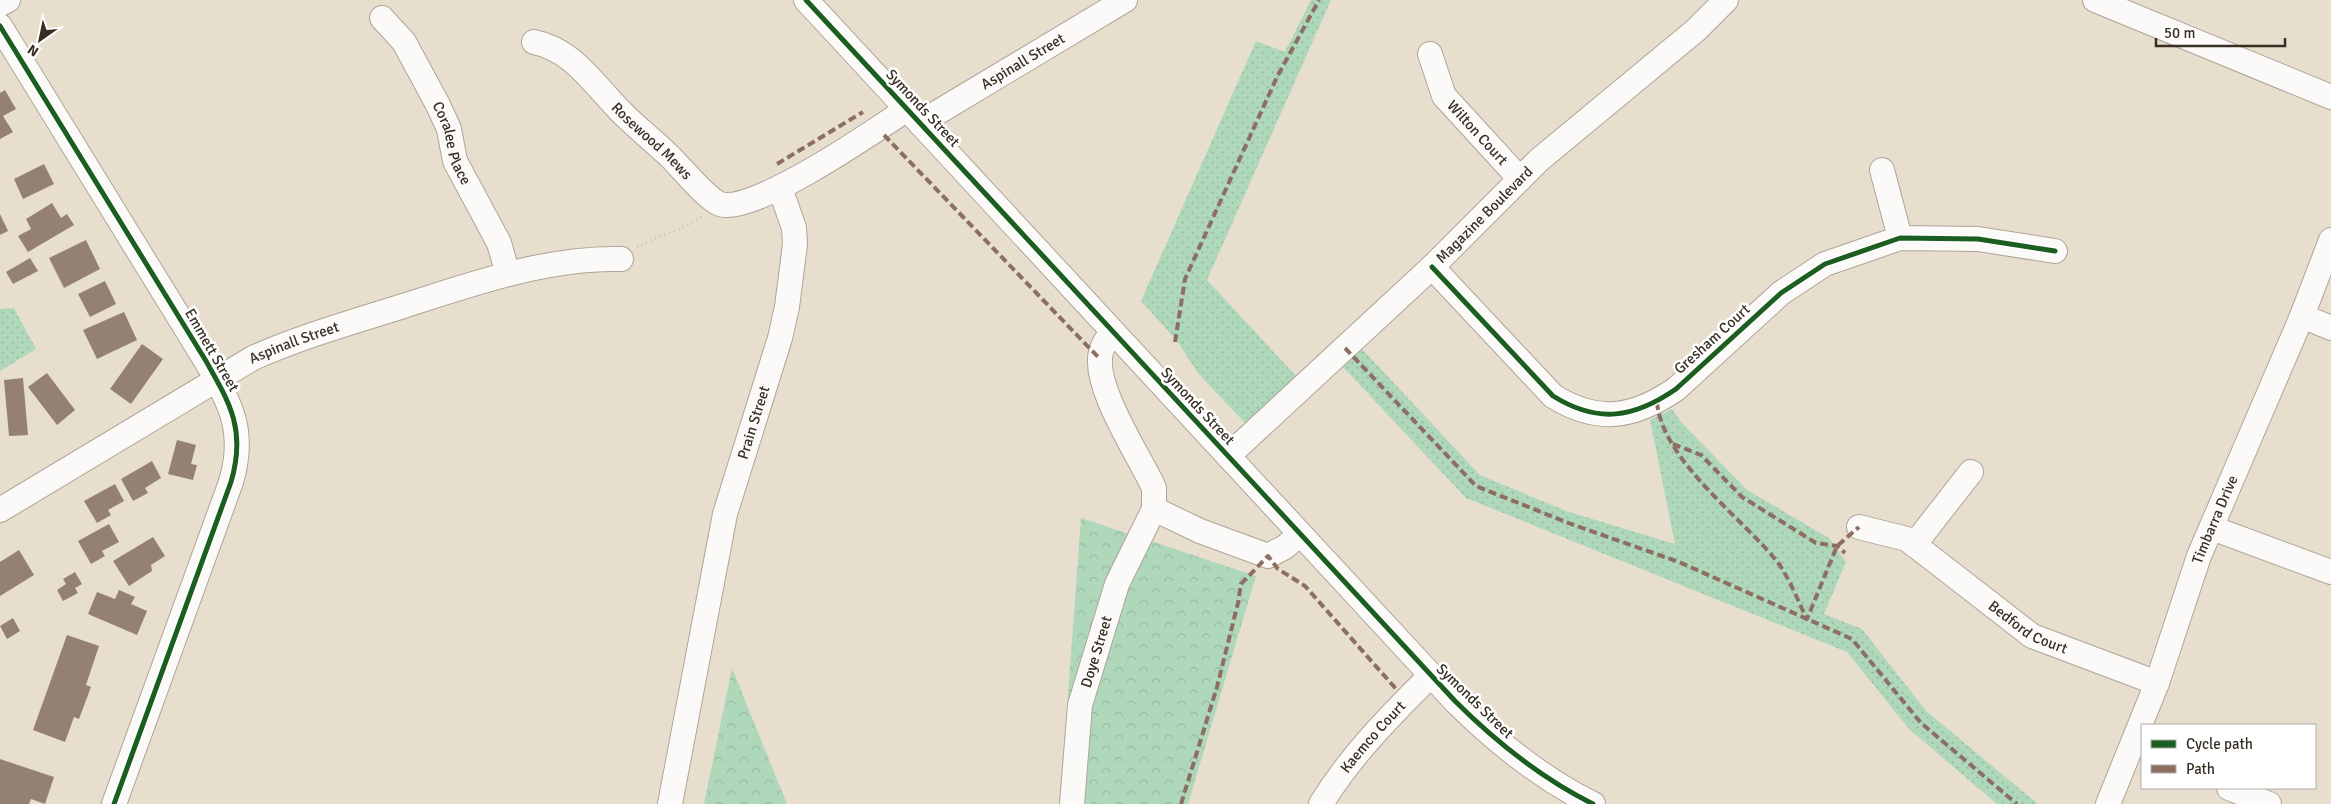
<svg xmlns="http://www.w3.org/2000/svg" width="2331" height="804" viewBox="0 0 2331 804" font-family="Signika,sans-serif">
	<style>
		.grass { fill: url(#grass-dots) }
		.forest { fill: url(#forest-crowns) }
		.building { fill: #948075 }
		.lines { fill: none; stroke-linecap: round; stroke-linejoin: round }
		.minor-casing { stroke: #ada599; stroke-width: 26 }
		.path { stroke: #c6c3bd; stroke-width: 3; stroke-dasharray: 1 4; stroke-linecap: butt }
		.minor { stroke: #fcfaf8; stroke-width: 24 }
		.quiet { stroke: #8d6e63; stroke-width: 4; stroke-dasharray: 8 4; stroke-linecap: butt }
		.cycleway-casing { stroke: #fff; stroke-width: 8 }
		.cycleway { stroke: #1b5e20; stroke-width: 5 }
		.labels { text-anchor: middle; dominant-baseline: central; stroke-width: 5; stroke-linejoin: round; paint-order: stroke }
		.street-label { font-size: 15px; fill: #372f24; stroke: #fff }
	</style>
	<defs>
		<pattern id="grass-dots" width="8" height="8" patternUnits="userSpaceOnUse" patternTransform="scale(1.25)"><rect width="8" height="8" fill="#afd8bb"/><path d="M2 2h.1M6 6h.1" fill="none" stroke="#97baa1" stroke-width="1.8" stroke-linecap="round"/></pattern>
		<pattern id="forest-crowns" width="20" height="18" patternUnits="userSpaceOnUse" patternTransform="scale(1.25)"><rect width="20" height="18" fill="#afd8bb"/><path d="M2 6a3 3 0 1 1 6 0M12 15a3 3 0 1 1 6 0" fill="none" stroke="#97baa1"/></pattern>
	</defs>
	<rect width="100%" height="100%" fill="#e8dece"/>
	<!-- grass -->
	<path class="grass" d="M1311,0h20l-124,280 90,97 -50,45h-3l-47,-50 -19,-30 -37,-41 115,-260 29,11z
		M14,308l22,41 -36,22v-62z
		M1361,348l119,127 86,36 109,33 -25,-124 22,-11 9,13 66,68 82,48 17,24 -22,52 38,15 64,82 112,93h-41l-88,-75 -62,-77 -381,-154 -124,-132z"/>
	<!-- forest -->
	<path class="forest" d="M1081,518l175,58 -68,228h-128z
		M732,668l55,136h-83z"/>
	<!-- building -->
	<path class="building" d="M5,90l11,19 -13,7 10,16 -13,7v-46z
		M44,164l10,20 -31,15 -9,-20z
		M52,203l9,15 6,-4 7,11 -46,27 -10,-16 13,-7 -5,-10z
		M0,214l8,17 -8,4z
		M86,240l14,29 -36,19 -15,-30z
		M30,258l8,13 -25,13 -7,-12z
		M105,281l11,23 -26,13 -12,-23z
		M124,312l13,28 -40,19 -14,-29z
		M142,344l21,15 -32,45 -21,-15z
		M47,373l28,37 -18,15 -29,-38z
		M23,378l5,57 -19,1 -5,-56z
		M177,440l19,5 -5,19 6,1 -4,15 -25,-6z
		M152,461l9,17 -16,10 3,5 -15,8 -12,-22z
		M115,484l9,17 -16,9 3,5 -14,8 -13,-22z
		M109,524l10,18 -17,9 3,5 -14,8 -13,-23z
		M153,537l12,19 -14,9 1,6 -23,15 -16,-25z
		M19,550l15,25 -34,21v-34z
		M75,572l7,12 -7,4 3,5 -15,8 -6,-11 9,-6 -3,-5z
		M119,590l16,7 -4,7 16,7 -10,24 -49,-21 9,-22 18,7z
		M13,618l7,13 -13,8 -7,-13z
		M67,635l32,11 -13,39 5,2 -12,32 -5,-2 -9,25 -32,-12z
		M0,759l54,18 -9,27 -14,-5 -2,5h-29z"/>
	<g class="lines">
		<!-- minor casing -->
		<g class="minor-casing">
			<g id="minor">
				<path d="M806,0l649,701c41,41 86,77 138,103"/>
				<path d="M2095,0l236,97"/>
				<path d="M0,4l8,-4"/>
				<path id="s1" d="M382,18l22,24 34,63 11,24 6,32 44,82 9,31"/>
				<path d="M0,26l206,335c25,44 40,70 25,121l-117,322"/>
				<path id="s2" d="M534,42c34,7 53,33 76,58 18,21 36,34 55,52 14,12 40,46 55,52 33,11 156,-74 187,-95"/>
				<path id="s3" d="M1430,54l14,42 76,83"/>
				<path id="s4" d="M920,123l205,-123"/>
				<path d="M1882,170l18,68"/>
				<path d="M1432,267l121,129c45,28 81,22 123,-7l105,-96 44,-29 75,-26 78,1 77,12"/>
				<path d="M2302,316l29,12"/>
				<path id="s5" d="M1228,456l204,-189 107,-107 157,-130 30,-30"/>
				<path d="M1154,509l46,22 68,25 17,-9 15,-13"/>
				<path id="s6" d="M0,510l253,-152c49,-22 100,-36 150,-52 70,-22 144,-49 218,-47"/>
				<path id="s7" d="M1859,527l48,12 125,97 125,47"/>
				<path d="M2212,528l119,44"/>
				<path d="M1914,545l57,-73"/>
				<path d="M2229,788l40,16"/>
				<path id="s8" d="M670,804l55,-290 55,-176 7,-31 8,-63 -1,-16 -14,-40"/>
				<path id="s9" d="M1072,804l8,-99 37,-121 37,-75v-21c-15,-33 -62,-102 -53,-136 2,-8 7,-15 12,-20"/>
				<path id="s10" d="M1321,804c30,-49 69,-88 110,-129"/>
				<path id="s11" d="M2108,804l49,-121 42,-127 103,-240 29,-76"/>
			</g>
		</g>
		<!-- path -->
		<path class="path" d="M637,247c21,-11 46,-17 66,-31"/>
		<!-- minor -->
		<use href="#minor" class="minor"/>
		<!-- quiet -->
		<path class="quiet" d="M884,135l216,224
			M777,164l86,-52
			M1175,342l10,-63 92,-202 42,-77
			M1345,348l131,138 95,38 108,38 173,77 69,84 96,81
			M1657,402c5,59 87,117 122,162 11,16 19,37 28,55l30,-73 22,-19
			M1673,444l28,11 41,42 74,46 21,3 8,7
			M1181,804l36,-117 21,-84 3,-19 27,-28 10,13 27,17 92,104"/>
		<!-- cycleway casing -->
		<g class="cycleway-casing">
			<path id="cycleway" d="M806,0l649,701c41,41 86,77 138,103
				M0,26l206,335c25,44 40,70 25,121l-117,322
				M1432,267l121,129c45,28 81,22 123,-7l105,-96 44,-29 75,-26 78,1 77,12"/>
		</g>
		<!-- cycleway -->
		<use href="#cycleway" class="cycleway"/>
	</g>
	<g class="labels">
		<!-- street labels -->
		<g class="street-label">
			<text stroke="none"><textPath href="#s4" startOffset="120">Aspinall Street</textPath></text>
			<text transform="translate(923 108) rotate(47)">Symonds Street</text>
			<text stroke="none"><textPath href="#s3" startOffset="94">Wilton Court</textPath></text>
			<text stroke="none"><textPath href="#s2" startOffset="156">Rosewood Mews</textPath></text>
			<text stroke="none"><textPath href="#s1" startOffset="145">Coralee Place</textPath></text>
			<text stroke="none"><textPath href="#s5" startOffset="352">Magazine Boulevard</textPath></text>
			<text transform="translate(1712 339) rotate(-42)">Gresham Court</text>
			<text stroke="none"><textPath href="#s6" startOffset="339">Aspinall Street</textPath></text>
			<text transform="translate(212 350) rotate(60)">Emmett Street</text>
			<text transform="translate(1198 406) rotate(47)">Symonds Street</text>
			<text stroke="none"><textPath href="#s8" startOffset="391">Prain Street</textPath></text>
			<text stroke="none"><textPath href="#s11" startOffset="304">Timbarra Drive</textPath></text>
			<text stroke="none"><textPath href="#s7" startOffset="200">Bedford Court</textPath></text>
			<text stroke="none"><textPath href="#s9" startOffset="155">Doye Street</textPath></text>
			<text transform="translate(1475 701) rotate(44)">Symonds Street</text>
			<text stroke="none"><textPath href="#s10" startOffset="85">Kaemco Court</textPath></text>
		</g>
	</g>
	<!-- legend -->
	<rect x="2141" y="724" width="175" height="65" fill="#ffffff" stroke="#afaca7"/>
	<rect x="2151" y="740" width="25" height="8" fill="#1b5e20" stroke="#afaca7"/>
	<text x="2186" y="749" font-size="15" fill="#372f24">Cycle path</text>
	<rect x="2151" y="765" width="25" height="8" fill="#8d6e63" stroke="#afaca7"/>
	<text x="2186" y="774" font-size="15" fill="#372f24">Path</text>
	<!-- north arrow -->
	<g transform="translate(40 40) rotate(213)" stroke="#ffffff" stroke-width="4" paint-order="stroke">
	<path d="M0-4L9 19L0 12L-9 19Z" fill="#372f24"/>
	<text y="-8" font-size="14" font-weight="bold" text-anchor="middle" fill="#372f24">N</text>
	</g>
	<!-- scale -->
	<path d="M2156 38v8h129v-8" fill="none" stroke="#372f24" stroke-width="2.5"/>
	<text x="2164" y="38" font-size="15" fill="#372f24" stroke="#ffffff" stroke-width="4" paint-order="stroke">50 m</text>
</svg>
